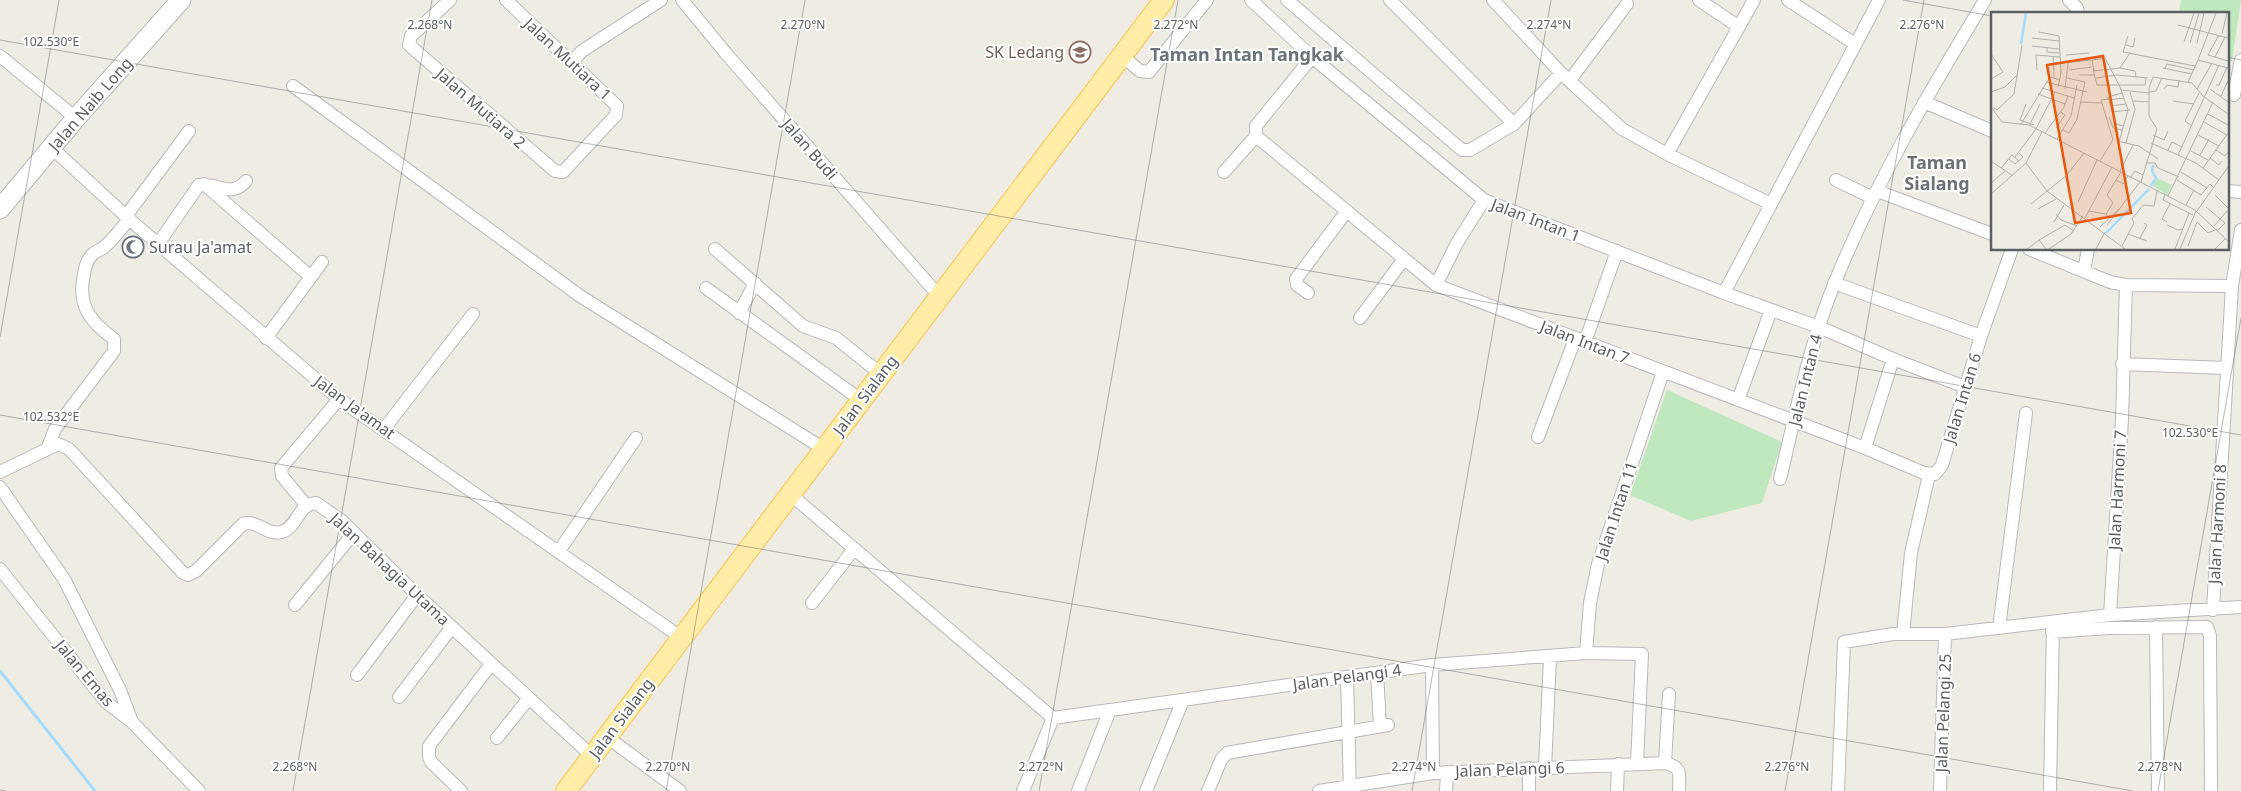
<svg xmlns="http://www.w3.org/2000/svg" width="2241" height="791" viewBox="0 0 2241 791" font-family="'Noto Sans',sans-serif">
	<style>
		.green { fill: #c0e8be }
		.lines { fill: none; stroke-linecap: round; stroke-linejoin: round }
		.stream { stroke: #a3dbff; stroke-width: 3 }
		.street-casing { stroke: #b6b9be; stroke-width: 14 }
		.secondary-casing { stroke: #b5b9be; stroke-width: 21 }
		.primary-casing { stroke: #f9c352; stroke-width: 22 }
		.street { stroke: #fff; stroke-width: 12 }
		.secondary { stroke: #fff; stroke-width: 19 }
		.primary { stroke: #ffeda8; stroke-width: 20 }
		.ticks { fill: none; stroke: #5b6065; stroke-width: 1; stroke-opacity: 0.45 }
		.labels { text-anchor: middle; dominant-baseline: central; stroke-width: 4; stroke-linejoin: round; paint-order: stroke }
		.education-label { font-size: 16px; fill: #785e54; stroke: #fff; text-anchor: end }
		.street-label { font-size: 16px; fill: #5b6065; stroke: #fff }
		.worship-label { font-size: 16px; fill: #5b616d; stroke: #fff; text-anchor: start }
		.neighbourhood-label { font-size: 18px; font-weight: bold; fill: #6c7277; stroke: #fff }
		.inset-river { fill: none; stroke: #a3dbff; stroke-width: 2.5 }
		.inset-road { fill: none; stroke: #b0b0ad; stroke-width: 1 }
		.view { fill: #e8590c; fill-opacity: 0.15; stroke: #e8590c; stroke-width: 2.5 }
		.inset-edge { fill: none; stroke: #5b6065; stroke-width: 2.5 }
		.ticks-label { font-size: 12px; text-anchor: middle; fill: #5b6065; stroke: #fff; stroke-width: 4; stroke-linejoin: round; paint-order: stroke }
	</style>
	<rect width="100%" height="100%" fill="#efece3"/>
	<!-- green -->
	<path class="green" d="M2181,0h60l-9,61h-5v-47h-48z
		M1667,390l115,52 -20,61 -71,18 -61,-26z"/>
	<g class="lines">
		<!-- stream -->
		<path class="stream" d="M0,671l95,120"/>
		<!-- street casing -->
		<g class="street-casing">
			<path id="street" d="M450,0l-39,36 -2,9 146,126 8,1 53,-57 1,-9 -111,-106
				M682,0l47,57 211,240
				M1251,0l61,57 172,143 240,93 95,34 74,32
				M1287,0l175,150h8l44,-26
				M1390,0l124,124 47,-51
				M1493,0l68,73 61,56 45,25 104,50
				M1699,0l40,27
				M1788,0l67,44
				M2069,0l8,8 1,6
				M0,56l76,62
				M1122,56l18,15 9,1 58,-72
				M1312,57l-56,69v10l180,149 429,163 59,25 11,1 7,-9 39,-129 31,-87
				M572,62l10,-11 79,-51
				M1570,80l57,-76
				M293,86l287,210 244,153
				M2234,95l7,-35
				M1924,102l68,29
				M52,148l77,71 210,180 343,239
				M1667,154l87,-154
				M1224,172l32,-36
				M1836,180l37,18
				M204,184l107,93
				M1877,191l115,43
				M2227,191l14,1
				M126,216l63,-85
				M158,244l41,-59c18,-3 32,14 47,-4
				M715,249l88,77 33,12 45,36
				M2029,249l81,33 16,3 106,1
				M2084,271l4,-22
				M1834,283l147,53
				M1436,285l21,-42 27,-43
				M706,288l155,112
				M1308,293l-11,-8 -1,-6 50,-67
				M1724,293l155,-293
				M739,313l16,-30
				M1360,318l44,-59
				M266,338l56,-76
				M1585,342l32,-91
				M2122,364l104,4
				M1738,400l33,-90
				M384,429l89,-115
				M1538,437l37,-98
				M48,447l7,-18 59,-78v-12c-24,-17 -37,-34 -30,-65 1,-7 3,-15 9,-20 3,-3 7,-4 10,-6 10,-8 18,-19 26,-29
				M1865,448l28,-89 72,28
				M0,472l58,-28 11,5 114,124 5,2 8,-4 47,-47c14,-5 24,12 38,8 16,-3 17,-29 35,-29l26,18 75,74 175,161
				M1780,479c16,-66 29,-134 55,-197 40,-99 95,-191 150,-282
				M0,487l64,92 56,111 12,32
				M790,494l263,224
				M306,505l-24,-29 -1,-8 58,-69
				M559,551l77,-113
				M0,569l106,133 26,20 67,69
				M812,603l42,-54
				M295,605l58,-71
				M2213,610l19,-324 9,-56
				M2110,615l12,-196 4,-134
				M2156,627l2,164
				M1999,628l27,-215
				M2052,632l57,-4 98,-1 3,9 1,155
				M1903,634l8,-81 18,-78
				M1586,653l4,-50 8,-39 65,-192
				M1432,665l1,108
				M1377,673l3,53
				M357,675l60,-80
				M1347,677l3,114
				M399,697l53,-70
				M1053,718l379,-53 154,-12 56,1 -5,110
				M607,737l73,54
				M497,738l32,-40
				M1665,763l4,-69
				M1545,768l5,-111
				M461,791l-30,-29 -2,-5v-11l62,-82
				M1023,791l30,-73
				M1078,791l32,-81
				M1146,791l37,-91
				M1208,791l13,-31 6,-7 161,-28
				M1319,791l114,-18 232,-10c18,4 14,12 14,28
				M1446,791l1,-19
				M1529,791v-23
				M1617,791l1,-27
				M1838,791l6,-149 49,-8h52l165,-19 131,-8
				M1940,791l5,-157
				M2050,791l3,-168"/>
		</g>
		<!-- secondary casing -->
		<g class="secondary-casing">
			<path id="secondary" d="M0,209l76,-91 105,-118"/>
		</g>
		<!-- primary casing -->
		<g class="primary-casing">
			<path id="primary" d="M566,791l598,-791"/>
		</g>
		<!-- street -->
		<use href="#street" class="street"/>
		<!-- secondary -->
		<use href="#secondary" class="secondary"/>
		<!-- primary -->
		<use href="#primary" class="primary"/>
	</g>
	<!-- ticks -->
	<path class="ticks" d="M1903,0l89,16M0,40l2241,395M2227,57l14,3M0,337l59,-337M0,415l2133,376M0,790l6,1M293,791l139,-791M666,791l139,-791M1039,791l139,-791M1412,791l139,-791M1785,791l139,-791M2158,791l83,-473"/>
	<!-- icons -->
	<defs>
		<g id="school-ring" transform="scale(1.125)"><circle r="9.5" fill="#fff" stroke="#8d6e63" stroke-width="1.5"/><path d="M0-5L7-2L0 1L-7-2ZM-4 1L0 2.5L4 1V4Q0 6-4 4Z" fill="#8d6e63"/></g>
		<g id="mosque-ring" transform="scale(1.125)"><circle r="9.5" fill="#fff" stroke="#6b7280" stroke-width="1.5"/><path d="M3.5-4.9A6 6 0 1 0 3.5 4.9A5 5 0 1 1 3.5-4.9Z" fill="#6b7280"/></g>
	</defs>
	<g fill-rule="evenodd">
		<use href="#school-ring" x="1080" y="52"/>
		<use href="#mosque-ring" x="133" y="247"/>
	</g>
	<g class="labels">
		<!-- education labels -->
		<g class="education-label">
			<text x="1064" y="52">SK Ledang</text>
		</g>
		<!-- street labels -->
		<g class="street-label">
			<text transform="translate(568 59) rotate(43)">Jalan Mutiara 1</text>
			<text transform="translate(90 104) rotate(-49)">Jalan Naib Long</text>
			<text transform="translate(481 108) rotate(41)">Jalan Mutiara 2</text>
			<text transform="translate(810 149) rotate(49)">Jalan Budi</text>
			<text transform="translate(1536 220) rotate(21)">Jalan Intan 1</text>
			<text transform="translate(1585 342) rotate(21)">Jalan Intan 7</text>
			<text transform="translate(1805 380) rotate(-76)">Jalan Intan 4</text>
			<text transform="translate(865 395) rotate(-53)">Jalan Sialang</text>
			<text transform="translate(1962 398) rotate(-73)">Jalan Intan 6</text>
			<text transform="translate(355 407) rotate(36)">Jalan Ja'amat</text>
			<text transform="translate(2117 490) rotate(-87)">Jalan Harmoni 7</text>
			<text transform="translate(1616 511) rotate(-72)">Jalan Intan 11</text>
			<text transform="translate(2217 524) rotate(-87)">Jalan Harmoni 8</text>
			<text transform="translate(390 569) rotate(43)">Jalan Bahagia Utama</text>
			<text transform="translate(85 673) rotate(50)">Jalan Emas</text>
			<text transform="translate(1347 677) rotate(-8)">Jalan Pelangi 4</text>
			<text transform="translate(1943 713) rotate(-88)">Jalan Pelangi 25</text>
			<text transform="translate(621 718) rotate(-53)">Jalan Sialang</text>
			<text transform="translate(1510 769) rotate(-2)">Jalan Pelangi 6</text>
		</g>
		<!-- worship labels -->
		<g class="worship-label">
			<text x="149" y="247">Surau Ja'amat</text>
		</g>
		<!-- neighbourhood labels -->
		<g class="neighbourhood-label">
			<text x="1247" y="54">Taman Intan Tangkak</text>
			<text x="1937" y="162">Taman<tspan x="1937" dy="21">Sialang</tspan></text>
		</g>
	</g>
	<!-- overview -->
	<g transform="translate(1991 12)">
		<rect width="238" height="238" fill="#efece3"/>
		<path d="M166,166l15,7 -5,10 -14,-9z" fill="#c0e8be"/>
		<path class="inset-river" d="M30,32l5,-31M160,174l5,-8 -4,-7 1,-6M115,221l43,-44"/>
		<path class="inset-road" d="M187,13l50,13M48,20l20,4 2,37 -3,14M231,22l5,-21M228,23l-11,20 20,6M137,24l-5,16 72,14M41,26l27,3M193,30l10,-29M199,31l9,-30M206,31l7,-30M135,33l7,2 2,-9M41,34l27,3M56,35v5l12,1M0,42l12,18 -12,7M75,43l23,-2M62,44l1,22M224,45l10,-20M207,48l18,-47M70,51l30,-3M129,56l10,-15M172,56l29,6M174,56l2,-4 27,6M102,57l4,16h48l1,-7M46,58l-1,-15 24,2M78,58l23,-3M102,59l27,-3 15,3 1,6M103,59l-2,-11 13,-2 15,29 8,23 -9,32M88,63h16M105,66l21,-3 31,3M55,70l41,10M197,70l10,-22 30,8M225,73h3l8,-18M51,76l32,10M74,77l3,-26M173,77l3,-4 11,2 1,-7M206,77l15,-26M219,77l18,13M130,78l28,3M0,80l14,-5 12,-12M158,80l7,-1 6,-13M131,81l-14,4 8,27 7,2M47,82l27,10M230,84l7,-15M118,87l-8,1 12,40M118,88l15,-2M142,89l16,1M182,89l21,3M90,90l20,1M35,92l-6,16 14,5M119,94l16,-2M0,95l11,15 27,3 166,85 33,31M3,96l3,2 17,-16 8,-49M121,100l18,-2M217,102l20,11M118,105l4,11 9,2M213,110l23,13M30,112l29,-47 10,3M39,112l10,-20M201,114l-7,-5 14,-28M65,116l9,-13 -4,-3M45,117l19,-37M72,118l6,3 8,-14 8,-37 -18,-4M51,120l-16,31 21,28 78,58M54,121l19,-26 4,-11M162,123l11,5 4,-9M207,123l21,11M66,127l14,-23 6,-31M126,129l22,5 19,13M135,131l9,-34 -5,-17M160,131l45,20 23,17M177,138l4,-8 10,5M225,138l9,6 3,-4M200,139l17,9M187,143l41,-90M209,143l9,-16M24,145l21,-28M219,146l9,7 3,-4M18,147l6,5 8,-7 -4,-4M0,149l22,15M109,149l13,-21M155,151h9l3,5 21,9M10,156l11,-13 7,6M212,156l25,-35M129,159l13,-26M190,160l26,16M140,165l4,-6 8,4M125,168l7,4 5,-8M186,168l24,15 9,-11 3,3M150,170l16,-53 -8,-13v-28l4,-11 39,6 11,13 25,18M0,171l14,-12M56,179l19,-15 18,-23M0,182l35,-31M174,183l-2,5 30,15M224,183l13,13M177,184l45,-94M87,190l19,-42M40,192l16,-13M195,193l8,-15M215,195l19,16 -7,7M47,197l18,-10M98,199l17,3M206,199l31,-44M65,202l5,6 16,6M94,206l27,-51M118,206l-3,-4 7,-11 -6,-8 14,-23M63,210l10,-17M176,210l-5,-3 8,-15M116,213l33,-43M176,213l11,5 5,-1M223,214l14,-16M109,215l20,-19M137,222l19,7M149,226l7,-13 -3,-2M48,228l26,-15 9,6M131,234l12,-23 -2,-4 11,-14 11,1 3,-15M197,234l9,-24 11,11 9,-4M36,237l12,-9 7,9M58,237l22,-15 12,-18M105,237l9,-17M184,237l14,-36M189,237l16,-38M224,237l11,-11"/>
		<path class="view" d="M112,44l28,157 -56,10 -28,-158z"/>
		<rect width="238" height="238" class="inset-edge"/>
	</g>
	<g class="ticks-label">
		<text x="430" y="29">2.268°N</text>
		<text x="803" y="29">2.270°N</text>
		<text x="1176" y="29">2.272°N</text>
		<text x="1549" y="29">2.274°N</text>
		<text x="1922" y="29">2.276°N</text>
		<text x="51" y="46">102.530°E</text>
		<text x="51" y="421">102.532°E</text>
		<text x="2190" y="437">102.530°E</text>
		<text x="295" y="771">2.268°N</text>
		<text x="668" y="771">2.270°N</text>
		<text x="1041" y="771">2.272°N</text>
		<text x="1414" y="771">2.274°N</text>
		<text x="1787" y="771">2.276°N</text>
		<text x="2160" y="771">2.278°N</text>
	</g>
</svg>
